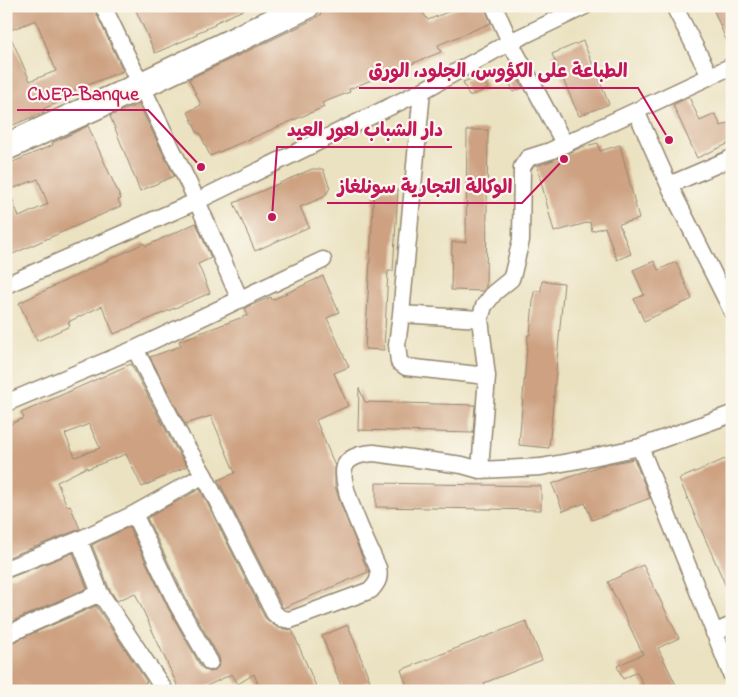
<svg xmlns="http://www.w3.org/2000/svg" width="738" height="697" viewBox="0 0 738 697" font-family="'Indie Flower','Playpen Sans Arabic',sans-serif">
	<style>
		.building { fill: #cda181; fill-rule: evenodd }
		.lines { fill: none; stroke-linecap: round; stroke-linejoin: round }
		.minor-casing { stroke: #938670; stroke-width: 19 }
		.primary-casing { stroke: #938670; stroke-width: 29 }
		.minor { stroke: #fff; stroke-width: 16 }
		.primary { stroke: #fff; stroke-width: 26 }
		.leader { fill: none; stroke: #c2185b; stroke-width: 2 }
		.callout-dot { fill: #c2185b; stroke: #fbf7ec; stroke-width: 2 }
		.callout-label { font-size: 19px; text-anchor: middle; font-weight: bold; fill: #c2185b; stroke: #fbf7ec; stroke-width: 4.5; stroke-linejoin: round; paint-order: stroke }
	</style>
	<rect width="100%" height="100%" fill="#fbf7ec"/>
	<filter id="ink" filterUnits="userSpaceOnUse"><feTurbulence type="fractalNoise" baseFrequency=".02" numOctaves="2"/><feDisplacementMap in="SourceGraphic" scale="10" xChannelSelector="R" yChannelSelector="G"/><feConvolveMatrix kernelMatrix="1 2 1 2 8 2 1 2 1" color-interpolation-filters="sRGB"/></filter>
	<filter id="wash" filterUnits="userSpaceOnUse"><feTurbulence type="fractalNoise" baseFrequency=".0096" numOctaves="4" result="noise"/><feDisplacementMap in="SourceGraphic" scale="20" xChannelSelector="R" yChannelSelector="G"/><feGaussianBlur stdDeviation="1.12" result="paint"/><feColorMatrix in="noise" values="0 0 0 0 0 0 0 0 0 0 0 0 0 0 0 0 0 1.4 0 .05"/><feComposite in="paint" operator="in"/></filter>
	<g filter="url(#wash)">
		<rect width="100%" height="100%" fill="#ebe2c1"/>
		<g id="blocks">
			<!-- building -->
			<path class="building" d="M6,6h87l30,65 -61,24 2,5 -21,9 1,3 -38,16zM36,20l20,51 -26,10 -22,-50z
				M134,6h118l-38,17 1,2 -19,8 1,2 -42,18z
				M330,6h88l10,14 34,-14h22l7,17 -53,22 3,7 -92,37 1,3 -28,11 2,4 -114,49 -10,-23 -2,1 -10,-22 13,-7 -12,-26 124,-59 8,-6 -1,-4z
				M712,6h20v48z
				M583,41l26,63 -30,12 -27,-62z
				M482,75l6,14 -19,7 -6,-14z
				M516,75l7,13 -10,4 -5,-15z
				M689,97l11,24 15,-7 6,12 11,-4v20l-35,16 -24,-53z
				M139,104l35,72 -34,15 -30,-75z
				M88,126l33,73 -3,1 3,6 -115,51v-92l47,-20 -1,-2zM38,179l10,25 -29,13 -10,-27z
				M467,130h21l-2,157 -3,4 -32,-1 1,-48h14z
				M598,143l2,8 20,-6 19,74 -20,5 12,30 -14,6 -12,-33 -13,4 -2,-9 -36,10 -17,-66 17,-6 28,-13z
				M312,169h11l7,19 -6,9 -24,10 9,20 -54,24 -21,-48z
				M374,189l24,1 -5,81h-5l-4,79 -19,-1z
				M196,223l15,35 -13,6 12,29 -96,41 -12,-28 -34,16 2,4 -33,15 -18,-38 125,-60 2,3z
				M654,261l4,9 18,-8 16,37 -48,22 -10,-22 10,-4 -11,-25z
				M323,276l16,36 -12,6 22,49 -15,6 14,33 -32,14 19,46v20l5,16 28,70 -85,36 -65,-128 17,-7 -24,-57 -26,8 -35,-67 31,-11 -2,-5 69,-26 -3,-7 2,-1 24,-10 1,3z
				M542,281l22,2 -15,165 -30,-3 9,-110h2l4,-44h7z
				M131,364l42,80 14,22 -45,21 -16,-33 -39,15v-2l-30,15 10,24 3,-1 10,24 -74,29v-132l18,-8 -3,-5zM89,424l11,24 -25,9 -10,-23z
				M359,388l6,14 110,3 -2,28 -115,-3z
				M732,456v144l-53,-121z
				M634,459l16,39 -58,22 -7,-17 -22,8 -11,-27 47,-18z
				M376,483l165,3v24l-165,-3z
				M200,489l65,129 13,10 14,2 26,61h-57l-7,-17 -16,10 -6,-10 -36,17h-16l-45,-98 -18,8 -8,-13 -17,-43 37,-18 39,81 33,59 8,5 5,-1 4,-4 2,-4 -1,-6 -33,-58 -39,-81z
				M73,553l14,35 -81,36v-45z
				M643,565l36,73 -21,10 21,43h-33l-9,-19 -14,7 -6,-13 26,-12 -35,-72z
				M96,606l51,76 -18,9h-123v-46z
				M526,621l16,39 -58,23 3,8h-78l-8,-21z
				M348,625l22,56 -27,10 -21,-55z"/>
		</g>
	</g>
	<g filter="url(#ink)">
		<use href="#blocks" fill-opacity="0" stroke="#938670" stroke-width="1"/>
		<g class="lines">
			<!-- minor casing -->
			<g class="minor-casing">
				<path id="minor" d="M103,6l94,195 43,99
					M494,6l16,36 54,101
					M674,6l36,70
					M422,91l-21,223 -4,31 2,17 7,5 81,9
					M636,111l33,74 63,126
					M669,185l63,-27
					M6,285l191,-84 225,-110 88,-49 75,-36
					M480,319l4,-13 11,-14 16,-13 2,-6 8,-33 1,-73 6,-9 22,-7 182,-85
					M135,349l47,90 22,36 70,138 6,5 10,2 81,-30c7,-8 9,-12 7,-22 -8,-19 -43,-88 -32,-104 6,-9 18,-10 28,-11l88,12 18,5 7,-94 -7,-57 -79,-5
					M6,403l129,-54 188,-89
					M640,447l92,229
					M480,470l61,-3 38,-7 61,-13 92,-33
					M134,514l43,90 33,58
					M79,540l21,53 65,98
					M6,569l73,-29 55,-26 70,-39
					M714,633l18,-8
					M6,635l94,-42"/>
			</g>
			<!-- primary casing -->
			<g class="primary-casing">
				<path id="primary" d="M6,147l136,-62 164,-79"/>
			</g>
			<!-- minor -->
			<use href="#minor" class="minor"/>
			<!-- primary -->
			<use href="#primary" class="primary"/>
		</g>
	</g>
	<!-- callouts -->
	<path class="leader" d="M669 140L638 88H359M201 167L148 110H17M272 217L277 147H452M564 159L522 203H327"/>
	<g class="callout-dot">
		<circle cx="669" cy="140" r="5"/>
		<circle cx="201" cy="167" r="5"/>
		<circle cx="272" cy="217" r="5"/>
		<circle cx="564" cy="159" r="5"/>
	</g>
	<g class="callout-label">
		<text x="498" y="77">الطباعة على الكؤوس، الجلود، الورق</text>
		<text x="83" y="100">CNEP-Banque</text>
		<text x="365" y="136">دار الشباب لعور العيد</text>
		<text x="425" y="193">الوكالة التجارية سونلغاز</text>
	</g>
	<!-- margin -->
	<rect width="738" height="697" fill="none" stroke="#fbf7ec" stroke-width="25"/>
</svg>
